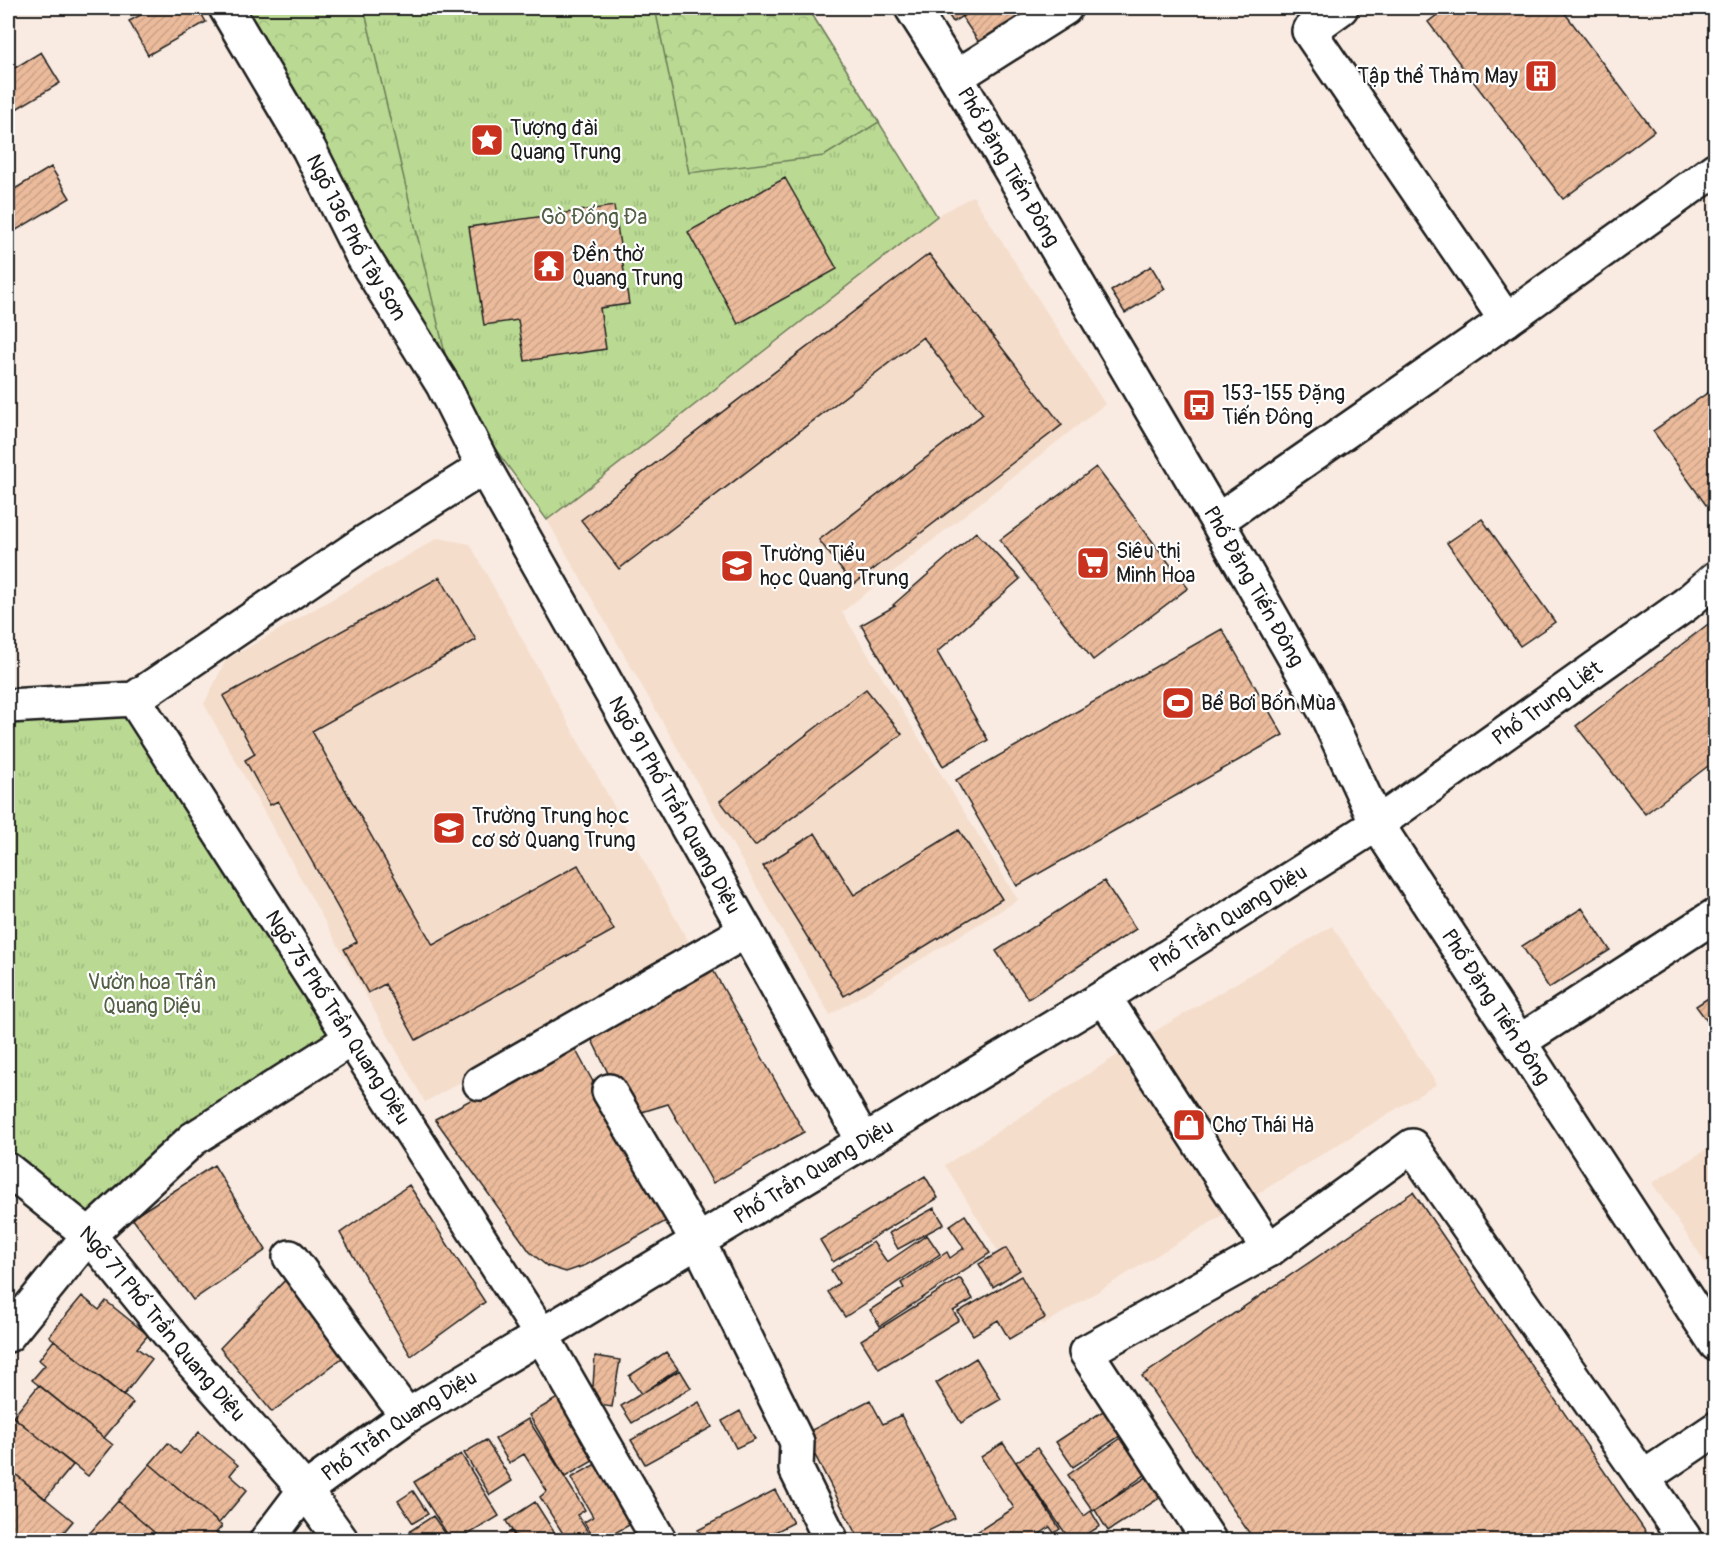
<svg xmlns="http://www.w3.org/2000/svg" width="1723" height="1548" viewBox="0 0 1723 1548" font-family="Pangolin,sans-serif">
	<style>
		.built { fill: #f5ddcc }
		.grass { fill: url(#grass-tufts); stroke: #6b7b58; stroke-width: 1.5 }
		.forest { fill: url(#forest-crowns); stroke: #6b7b58; stroke-width: 1.5 }
		.building { fill: url(#building-hatch); stroke: #1c1c1c; stroke-width: 1.5 }
		.lines { fill: none; stroke-linecap: round; stroke-linejoin: round }
		.minor-casing { stroke: #1c1c1c; stroke-width: 38 }
		.minor { stroke: #fff; stroke-width: 33 }
		.labels { text-anchor: middle; dominant-baseline: central; stroke-width: 4.5; stroke-linejoin: round; paint-order: stroke }
		.poi-label { font-size: 21px; fill: #1c1c1c; stroke: #fff; text-anchor: start }
		.street-label { font-size: 21px; fill: #1c1c1c; stroke: #fff }
		.park-label { font-size: 21px; fill: #535e46; stroke: #fff }
	</style>
	<defs>
		<pattern id="grass-tufts" width="24" height="20" patternUnits="userSpaceOnUse" patternTransform="scale(1.5)"><rect width="24" height="20" fill="#bada93"/><path d="M3 7l-1-3M5 7V3M7 7l1-3M15 17l-1-3M17 17v-4M19 17l1-3" fill="none" stroke="#9fba7e"/></pattern>
		<pattern id="forest-crowns" width="20" height="18" patternUnits="userSpaceOnUse" patternTransform="scale(1.5)"><rect width="20" height="18" fill="#bada93"/><path d="M2 6a3 3 0 1 1 6 0M12 15a3 3 0 1 1 6 0" fill="none" stroke="#9fba7e"/></pattern>
		<pattern id="building-hatch" width="6" height="6" patternUnits="userSpaceOnUse" patternTransform="scale(1.5)"><rect width="6" height="6" fill="#ebbb9c"/><path d="M-1 1l2-2M0 6l6-6M5 7l2-2" fill="none" stroke="#c9a086"/></pattern>
	</defs>
	<rect width="100%" height="100%" fill="#f9ebe1"/>
	<filter id="ink" filterUnits="userSpaceOnUse"><feTurbulence type="fractalNoise" baseFrequency=".0167" numOctaves="2"/><feDisplacementMap in="SourceGraphic" scale="12" xChannelSelector="R" yChannelSelector="G"/><feConvolveMatrix kernelMatrix="1 2 1 2 8 2 1 2 1" color-interpolation-filters="sRGB"/></filter>
	<g filter="url(#ink)">
		<!-- built -->
		<path class="built" d="M973,196l132,208 -263,208 176,288 -188,115 -283,-495 390,-304z
			M438,538l32,6 224,408 -269,150 -221,-398 22,-44z
			M1332,926l105,158 -394,241 -98,-160 217,-138z
			M1715,1144v133l-63,-94z"/>
		<!-- grass -->
		<path class="grass" d="M228,8h580l129,208 -390,304 -93,-128z
			M134,699l217,340 -262,196 -81,-65v-464z"/>
		<!-- forest -->
		<path class="forest" d="M228,8h136l90,384z
			M655,8h153l71,114 -55,34 -135,17z"/>
		<!-- building -->
		<path class="building" d="M154,8h44l8,14 -58,33 -19,-34z
			M944,8h31l-22,14z
			M977,8h81l-72,45 -24,-36z
			M1446,8h115l93,123 -91,68 -135,-177z
			M41,52l19,31 -52,31v-42z
			M51,167l19,31 -62,37v-42z
			M785,178l52,91 -99,55 -50,-92z
			M614,206l15,98 -29,4 6,41 -81,12 -7,-41 -34,5 -15,-98z
			M929,254l133,171 -209,160 -34,-45 164,-126 -60,-77 -304,232 -38,-49z
			M1151,266l14,23 -40,24 -14,-22z
			M1716,387v111l-10,7 -53,-74z
			M1096,467l92,121 -95,72 -93,-120z
			M1482,519l73,103 -35,24 -73,-103z
			M976,532l44,47 -83,73 51,88 -45,26 -82,-141 34,-19 -2,-1z
			M440,577l36,63 -164,91 121,214 145,-80 36,65 -198,110 -31,-56 -17,9 -24,-44 13,-7 -79,-141 -8,4 -25,-45 10,-6 -32,-58z
			M1716,618v142l-71,54 -69,-88z
			M1222,629l61,106 -266,151 -61,-106z
			M866,689l36,45 -147,112 -35,-45z
			M959,830l43,69 -158,97 -81,-130 52,-33 39,62z
			M1104,881l32,48 -108,70 -32,-48z
			M1582,908l28,42 -61,38 -27,-42z
			M709,963l95,169 -91,51 -45,-79 -39,12 -38,-78z
			M1716,993v40l-20,-27z
			M573,1045l95,175 -82,45 -20,7 -19,-6 -17,-14 -95,-133z
			M214,1165l52,85 -73,50 -61,-82z
			M925,1176l13,22 -105,64 -13,-22z
			M409,1185l76,117 -74,54 -71,-123z
			M1413,1192l234,342 -9,6h-384l-112,-164z
			M934,1208l10,16 -46,25 -9,-16z
			M965,1215l25,38 -110,73 -10,-16 34,-22 -3,-5 46,-31 3,6 14,-10 -15,-22z
			M927,1235l13,19 -95,63 -17,-25 11,-9 -8,-13 42,-28 14,20z
			M1006,1248l14,22 -27,17 -14,-23z
			M290,1275l61,76 -79,61 -52,-64z
			M1021,1276l24,42 -36,21 -11,-19 -25,15 -15,-23z
			M960,1278l13,21 -20,12 6,9 -80,49 -18,-29z
			M8,1292l10,7 -10,14z
			M82,1296l17,14 7,-9 42,34 -11,13 15,11 -29,37 -74,-60z
			M54,1340l79,63 -29,35 -72,-58 13,-15 -6,-5z
			M666,1352l12,17 -37,25 -12,-18z
			M595,1356l25,4 -8,47 -25,-4 3,-17h3z
			M976,1358l25,41 -40,24 -25,-40z
			M680,1370l11,18 -59,35 -11,-17z
			M39,1385l74,60 -25,31 -75,-59z
			M569,1391l36,63 -40,23 -36,-62z
			M870,1400l13,24 18,-9 54,103 -27,13 5,9h-74l-55,-106z
			M699,1402l13,25 -67,37 -14,-24z
			M1106,1409l17,25 -50,33 -17,-25z
			M740,1411l15,28 -19,9 -14,-27z
			M10,1414l63,51 -28,34 -37,-31v-51z
			M528,1419l57,91 -8,5 16,25h-26l-27,-43 7,-6 -23,-37 -15,9 -14,-24z
			M199,1432l39,33 -8,10 17,15 -28,33 -69,-59 18,-21 12,11z
			M1127,1434l25,36 -59,41 -25,-36z
			M486,1440l26,41 -22,14 -26,-42z
			M1003,1443l57,86 -6,4 -4,-6 -16,11 1,2h-52l-6,-8 37,-24 -33,-51z
			M1037,1448l47,68 7,-5 9,15 -22,14h-8l-54,-78z
			M461,1454l38,62 -40,24h-8l-37,-58z
			M608,1457l34,61 -40,22h-7l-11,-18 9,-5 -22,-39z
			M150,1464l72,62 -6,7 7,6 -1,1h-59l-45,-39z
			M8,1468l65,53 -16,19h-49z
			M1156,1471l13,21 -61,39 -13,-21z
			M775,1490l18,33 -34,17h-55l-6,-10z
			M413,1491l15,23 -15,9 -15,-22z
			M118,1501l45,39h-68l-7,-5z
			M535,1502l24,38h-41l-12,-19z
			M433,1516l16,23 -3,1h-30l-6,-9z
			M1192,1528l8,12h-29z
			M511,1531l6,9h-20z"/>
		<g class="lines">
			<!-- minor casing -->
			<g class="minor-casing">
				<g id="minor">
					<path id="s1" d="M226,8l83,141 53,106 81,130 41,82 262,464 118,211"/>
					<path id="s2" d="M912,8l44,69 261,444 108,190 52,113 339,520"/>
					<path d="M1341,8l-32,23 197,289"/>
					<path d="M956,77l109,-69"/>
					<path d="M1217,521l289,-201 210,-151"/>
					<path id="s3" d="M134,699l408,637 117,204"/>
					<path d="M8,706l126,-7 234,-159 116,-73"/>
					<path d="M1104,997l165,253"/>
					<path d="M1519,1042l197,-127"/>
					<path d="M480,1083l266,-152"/>
					<path d="M609,1091l89,150 99,201 -1,27 35,71"/>
					<path id="s4" d="M8,1170l81,65 104,128 112,127 36,50"/>
					<path d="M290,1257l117,159"/>
					<path d="M8,1335l81,-100 104,-96 158,-100"/>
					<path d="M1643,1478l42,61 -2,1"/>
					<path id="s5" d="M267,1540l38,-50 102,-74 697,-419 273,-173 309,-220 30,-26"/>
					<path d="M1209,1540l-123,-188 183,-102 143,-104 231,332 73,-49"/>
				</g>
			</g>
			<!-- minor -->
			<use href="#minor" class="minor"/>
		</g>
	</g>
	<!-- icons -->
	<defs>
		<g id="building-square" transform="scale(1.725)"><rect x="-9" y="-9" width="18" height="18" rx="4" fill="#c8321e" stroke="#fff"/><path d="M-4-6H4V6H1V3H-1V6H-4ZM-2.5-4.3h1.7v1.8h-1.7ZM.8-4.3h1.7v1.8H.8ZM-2.5-1h1.7V.8h-1.7ZM.8-1h1.7V.8H.8Z" fill="#fff"/></g>
		<g id="sight-square" transform="scale(1.725)"><rect x="-9" y="-9" width="18" height="18" rx="4" fill="#c8321e" stroke="#fff"/><path d="M0-6L1.8-2.2L6-1.7L2.9 1.2L3.7 5.4L0 3.3L-3.7 5.4L-2.9 1.2L-6-1.7L-1.8-2.2Z" fill="#fff"/></g>
		<g id="temple-square" transform="scale(1.725)"><rect x="-9" y="-9" width="18" height="18" rx="4" fill="#c8321e" stroke="#fff"/><path d="M0-6L5-2H3V0L6.5 2.5H4V6H1.5V3h-3V6H-4V2.5H-6.5L-3 0V-2H-5Z" fill="#fff"/></g>
		<g id="bus-square" transform="scale(1.725)"><rect x="-9" y="-9" width="18" height="18" rx="4" fill="#c8321e" stroke="#fff"/><path d="M-5-6H5V4H4V6H2V4H-2V6H-4V4H-5ZM-3.5-4V0h7V-4ZM-3.5 1.2v1.5H-2V1.2ZM2 1.2v1.5H3.5V1.2Z" fill="#fff"/></g>
		<g id="supermarket-square" transform="scale(1.725)"><rect x="-9" y="-9" width="18" height="18" rx="4" fill="#c8321e" stroke="#fff"/><path d="M-6-5.5h2.5l.6 2H6L4.5 2H-2.5L-4.4-4H-6ZM-1.5 3.2a1.3 1.3 0 1 0 .1 0ZM3 3.2a1.3 1.3 0 1 0 .1 0Z" fill="#fff"/></g>
		<g id="school-square" transform="scale(1.725)"><rect x="-9" y="-9" width="18" height="18" rx="4" fill="#c8321e" stroke="#fff"/><path d="M0-5L7-2L0 1L-7-2ZM-4 1L0 2.5L4 1V4Q0 6-4 4Z" fill="#fff"/></g>
		<g id="stadium-square" transform="scale(1.725)"><rect x="-9" y="-9" width="18" height="18" rx="4" fill="#c8321e" stroke="#fff"/><path d="M0-5a6.5 5 0 1 0 0 10a6.5 5 0 1 0 0-10ZM-3.5-1.8h7v3.6h-7Z" fill="#fff"/></g>
		<g id="shop-square" transform="scale(1.725)"><rect x="-9" y="-9" width="18" height="18" rx="4" fill="#c8321e" stroke="#fff"/><path d="M-5-2.5h2.3a2.7 3.5 0 0 1 5.4 0H5L5.5 6h-11ZM-1.5-2.5h3a1.5 2.3 0 0 0-3 0Z" fill="#fff"/></g>
	</defs>
	<g fill-rule="evenodd">
		<use href="#building-square" x="1541" y="76"/>
		<use href="#sight-square" x="487" y="140"/>
		<use href="#temple-square" x="549" y="266"/>
		<use href="#bus-square" x="1199" y="405"/>
		<use href="#supermarket-square" x="1093" y="563"/>
		<use href="#school-square" x="737" y="566"/>
		<use href="#stadium-square" x="1178" y="703"/>
		<use href="#school-square" x="449" y="828"/>
		<use href="#shop-square" x="1189" y="1125"/>
	</g>
	<g class="labels">
		<!-- poi labels -->
		<g class="poi-label">
			<text x="1518" y="76" text-anchor="end">Tập thể Thảm May</text>
			<text x="510" y="128">Tượng đài<tspan x="510" dy="24">Quang Trung</tspan></text>
			<text x="572" y="254">Đền thờ<tspan x="572" dy="24">Quang Trung</tspan></text>
			<text x="1222" y="393">153-155 Đặng<tspan x="1222" dy="24">Tiến Đông</tspan></text>
			<text x="1116" y="551">Siêu thị<tspan x="1116" dy="24">Minh Hoa</tspan></text>
			<text x="760" y="554">Trường Tiểu<tspan x="760" dy="24">học Quang Trung</tspan></text>
			<text x="1201" y="703">Bể Bơi Bốn Mùa</text>
			<text x="472" y="816">Trường Trung học<tspan x="472" dy="24">cơ sở Quang Trung</tspan></text>
			<text x="1212" y="1125">Chợ Thái Hà</text>
		</g>
		<!-- street labels -->
		<g class="street-label">
			<text stroke="none"><textPath href="#s2" startOffset="186">Phố Đặng Tiến Đông</textPath></text>
			<text stroke="none"><textPath href="#s1" startOffset="264">Ngõ 136 Phố Tây Sơn</textPath></text>
			<text stroke="none"><textPath href="#s2" startOffset="672">Phố Đặng Tiến Đông</textPath></text>
			<text stroke="none"><textPath href="#s5" startOffset="1534">Phố Trung Liệt</textPath></text>
			<text stroke="none"><textPath href="#s1" startOffset="915">Ngõ 91 Phố Trần Quang Diệu</textPath></text>
			<text stroke="none"><textPath href="#s5" startOffset="1149">Phố Trần Quang Diệu</textPath></text>
			<text stroke="none"><textPath href="#s2" startOffset="1158">Phố Đặng Tiến Đông</textPath></text>
			<text stroke="none"><textPath href="#s3" startOffset="378">Ngõ 75 Phố Trần Quang Diệu</textPath></text>
			<text stroke="none"><textPath href="#s5" startOffset="663">Phố Trần Quang Diệu</textPath></text>
			<text stroke="none"><textPath href="#s4" startOffset="219">Ngõ 71 Phố Trần Quang Diệu</textPath></text>
			<text stroke="none"><textPath href="#s5" startOffset="177">Phố Trần Quang Diệu</textPath></text>
		</g>
		<!-- park labels -->
		<g class="park-label">
			<text x="594" y="217">Gò Đống Đa</text>
			<text x="152" y="982">Vườn hoa Trần<tspan x="152" dy="24">Quang Diệu</tspan></text>
		</g>
	</g>
	<!-- margin -->
	<rect width="1723" height="1548" fill="none" stroke="#fff" stroke-width="30"/>
	<rect x="15" y="15" width="1693" height="1518" fill="none" stroke="#1c1c1c" stroke-width="2" filter="url(#ink)"/>
</svg>
